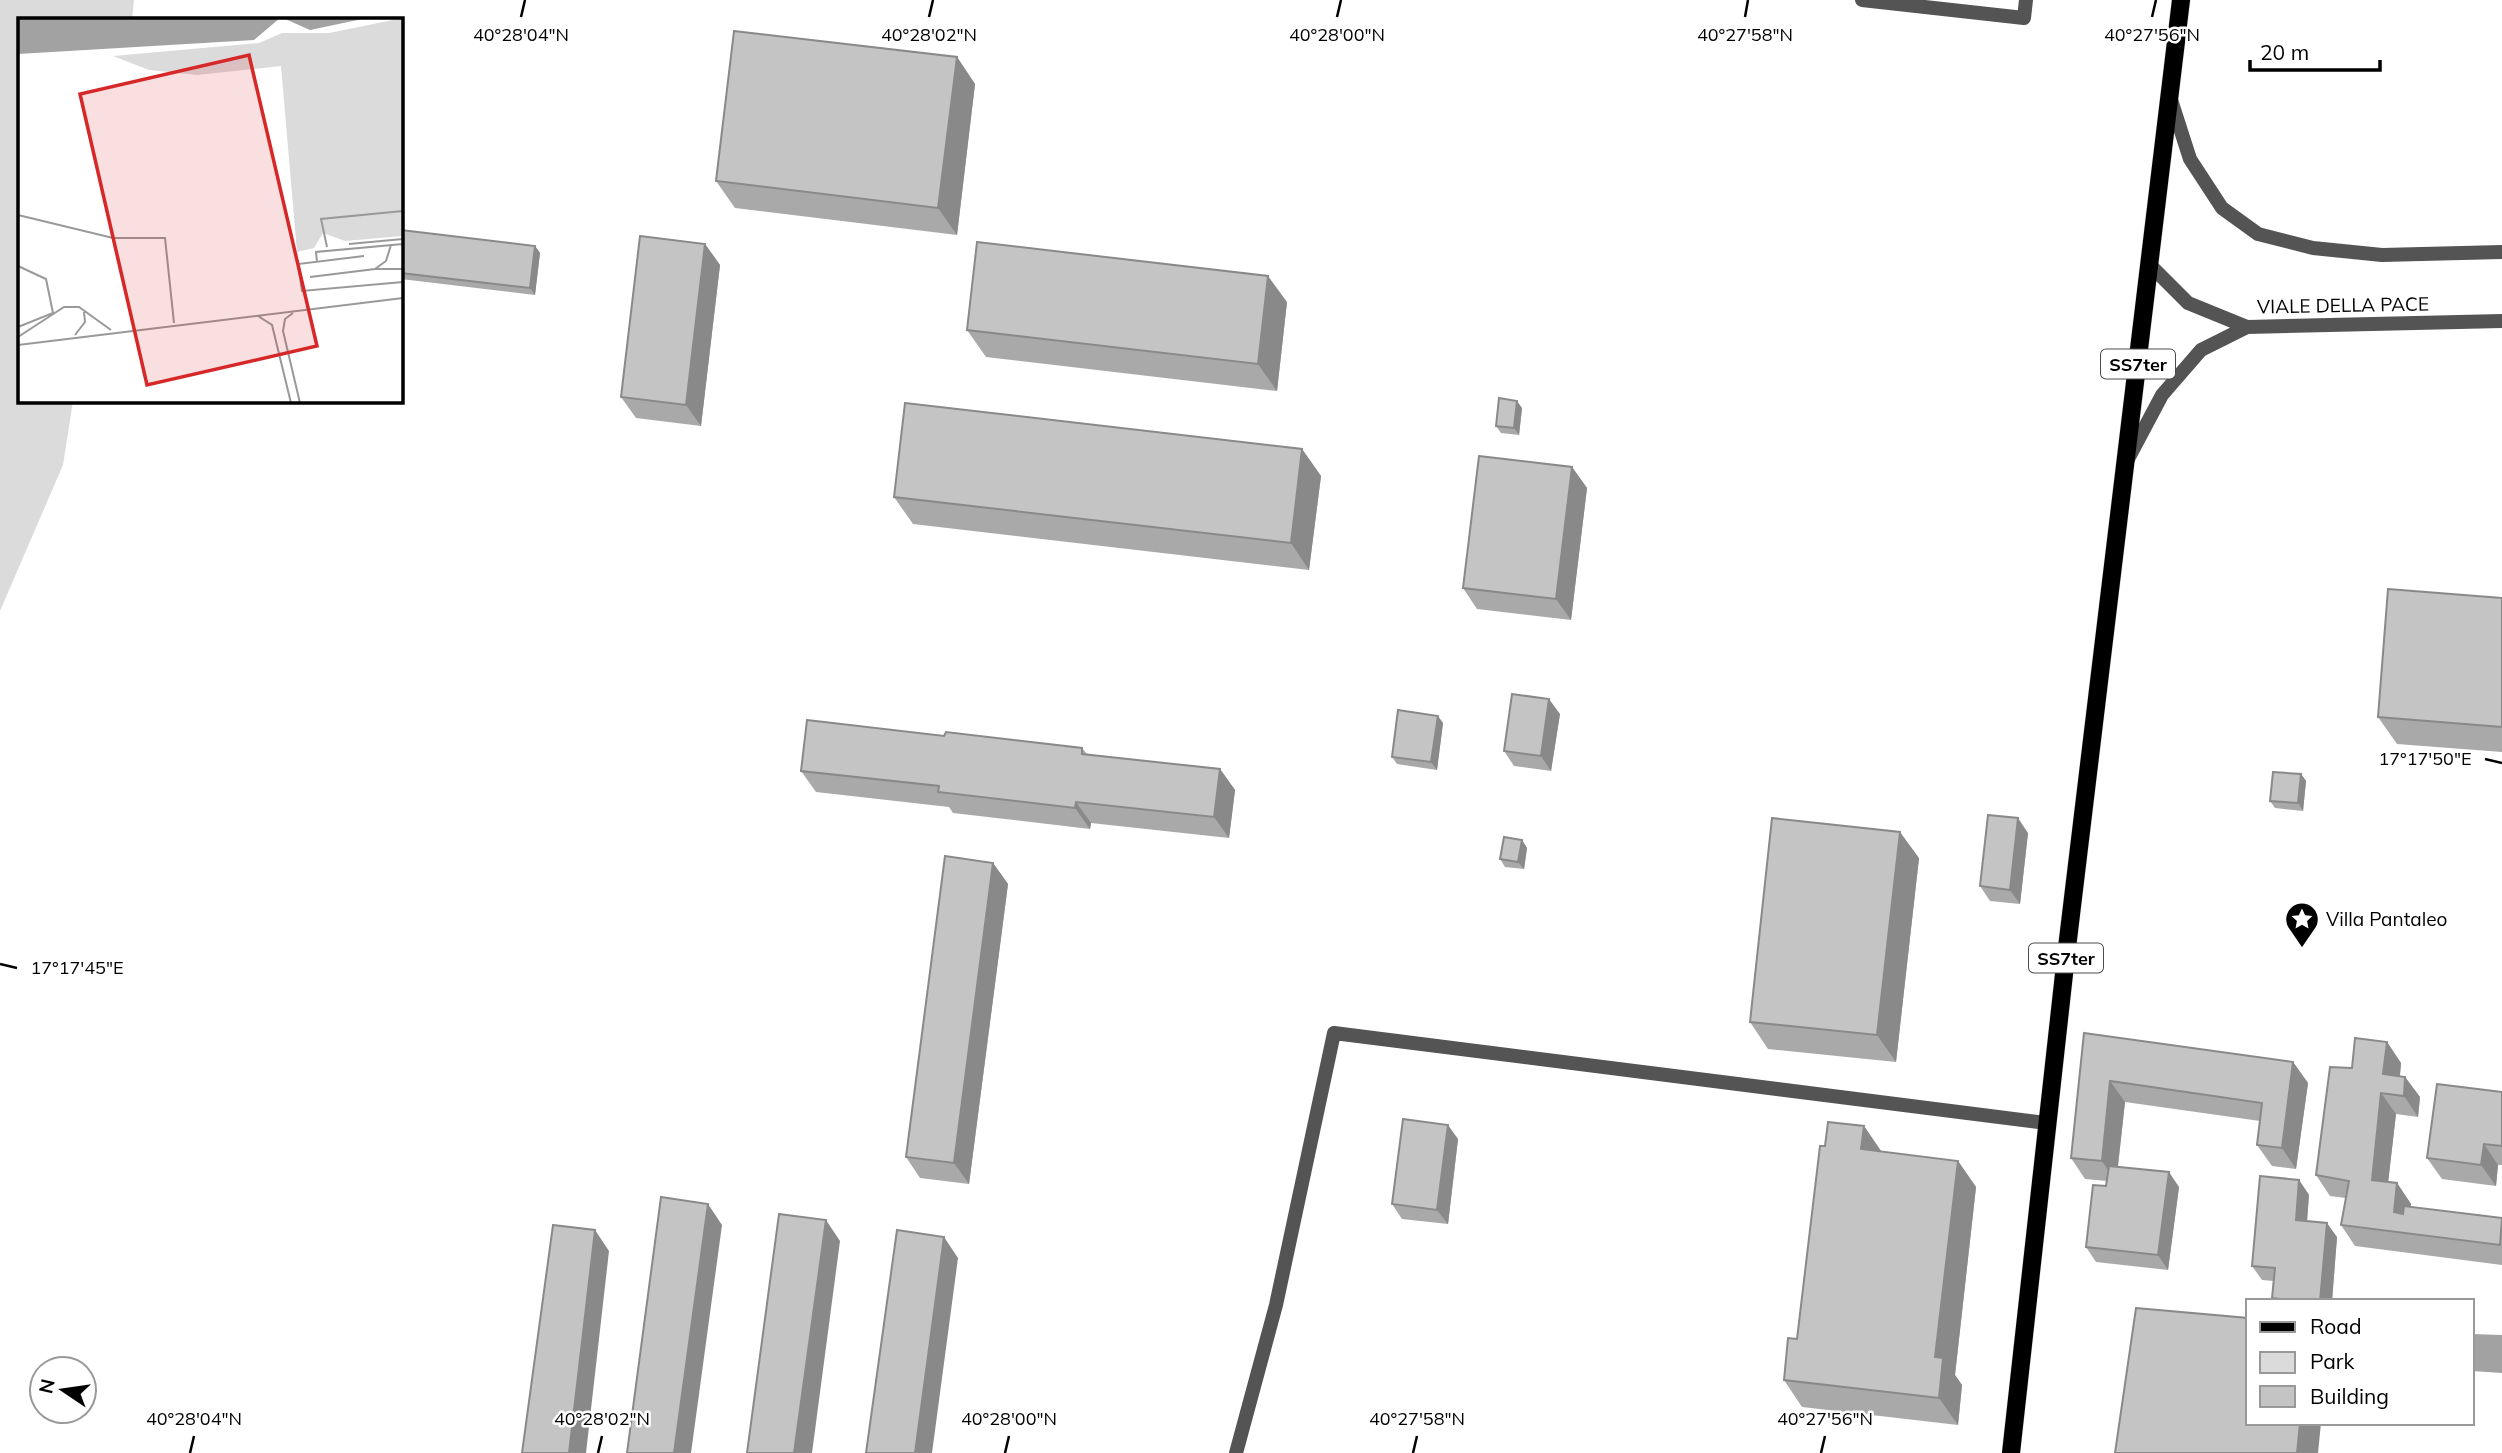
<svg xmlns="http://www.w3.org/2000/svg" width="2502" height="1453" viewBox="0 0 2502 1453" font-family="Mulish,sans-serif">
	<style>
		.green { fill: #dbdbdb }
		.water { fill: #a2a2a2 }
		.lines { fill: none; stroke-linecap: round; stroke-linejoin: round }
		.primary-casing { stroke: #dbdbdb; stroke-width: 19 }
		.service { stroke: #545454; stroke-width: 14 }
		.minor { stroke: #545454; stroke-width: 14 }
		.primary { stroke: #000; stroke-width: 18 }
		.wall { fill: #a9a9a9 }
		.shaded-wall { fill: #898989 }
		.building { fill: #c4c4c4; stroke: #898989; stroke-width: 2 }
		.ticks { fill: none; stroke: #000; stroke-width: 2.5 }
		.labels { text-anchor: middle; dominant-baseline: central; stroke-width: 5; stroke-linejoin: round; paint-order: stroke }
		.shield { fill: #fff; stroke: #4c4c4c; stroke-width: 2 }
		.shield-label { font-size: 18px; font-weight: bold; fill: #000 }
		.street-label { font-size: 19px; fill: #000; stroke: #fff }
		.poi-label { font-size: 19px; fill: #000; stroke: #fff; text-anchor: start }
		.inset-road { fill: none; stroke: #999; stroke-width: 2 }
		.view { fill: #d62828; fill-opacity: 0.15; stroke: #d62828; stroke-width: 3.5 }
		.inset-edge { fill: none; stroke: #000; stroke-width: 3.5 }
		.ticks-label { font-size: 18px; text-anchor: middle; fill: #000; stroke: #fff; stroke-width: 5; stroke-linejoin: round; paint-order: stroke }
	</style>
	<rect width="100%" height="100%" fill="#fff"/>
	<!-- green -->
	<path class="green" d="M0,0h134l-2,19h-113v382h54l-10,64 -63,146z"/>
	<!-- water -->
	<path class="water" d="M2472,1334l30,1v38l-30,-2z"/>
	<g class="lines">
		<!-- primary casing -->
		<g class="primary-casing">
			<path id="primary" d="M2011,1453l55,-497 115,-956"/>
		</g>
		<!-- service -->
		<path class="service" d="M1862,0l162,18 2,-18
			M1236,1453l40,-148 58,-272 712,90"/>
		<!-- minor -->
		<path class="minor" d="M2171,100l19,59 32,49 36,26 55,14 69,7 120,-3
			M2150,265l38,38 59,24
			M2128,459l34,-64 39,-45 46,-23 255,-6"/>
		<!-- primary -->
		<use href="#primary" class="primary"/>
	</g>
	<!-- wall -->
	<path class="wall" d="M957,57l18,27 -18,151 -222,-27 -19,-27z
		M401,230l134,16 5,7 -5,42 -134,-16z
		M705,244l15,21 -19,161 -65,-8 -15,-21z
		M1287,302l-10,89 -291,-34 -19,-27z
		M1522,408l-3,27 -18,-2 -5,-7z
		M1302,449l19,27 -12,94 -396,-46 -19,-27z
		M1572,467l15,21 -16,132 -94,-11 -14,-21z
		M2502,598v154l-105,-8 -19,-27z
		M1560,714l-9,57 -37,-5 -10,-15z
		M1443,723l-6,47 -40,-6 -5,-7z
		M944,736l138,12 5,6 133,15 15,21 -6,48 -138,-15 -1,6 -137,-16 -4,-6 -133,-15 -15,-21z
		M2301,774l5,7 -3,30 -28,-3 -5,-7z
		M2028,833l-8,71 -30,-3 -10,-15z
		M1522,840l5,8 -3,21 -19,-2 -5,-8z
		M1919,858l-23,204 -128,-13 -18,-27z
		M993,863l15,21 -39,300 -49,-6 -14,-21z
		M2084,1033l209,29 15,21 -12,86 -24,-3 -15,-21 3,-24 -135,-19 -7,65 61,20 -11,83 -72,-8 -10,-15 20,-61 1,-5 -22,-2 -14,-21z
		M2387,1042l14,21 -1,13 5,1 15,20 -2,20 -22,-3 -8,68 9,1 14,21v3l91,11v47l-147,-19 -14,-21 5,-27 -16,-2 -14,-21 36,-107z
		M2502,1092v73h-4l-2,21 -54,-7 -15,-21z
		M1864,1126l18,26 76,9 18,26 -21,188 7,10 -4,40 -156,-18 -18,-27 13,-41z
		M1458,1139l-10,85 -46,-5 -10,-15z
		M2299,1180l10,15 -2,26 30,16 -5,64h-58l-2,-3 1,-17 -11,-1 -10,-14z"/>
	<!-- shaded-wall -->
	<path class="shaded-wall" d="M957,57l18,27 -18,151 -19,-27z
		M705,244l15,21 -19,161 -15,-21z
		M535,246l5,7 -5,42 -5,-7z
		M1268,276l19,26 -10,89 -19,-27z
		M1517,401l5,7 -3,27 -5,-7z
		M1302,449l19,27 -12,94 -18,-27z
		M1572,467l15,21 -16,132 -15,-21z
		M1549,699l11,15 -9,57 -10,-15z
		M1438,716l5,7 -6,47 -6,-8z
		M1220,769l15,21 -6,48 -15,-21z
		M2301,774l5,7 -3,30 -5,-8z
		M1076,802l15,21 -1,6 -15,-21z
		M2018,818l10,15 -8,71 -10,-14z
		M1900,832l19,26 -23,204 -19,-27z
		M1522,840l5,8 -3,21 -6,-7z
		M993,863l15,21 -39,300 -15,-21z
		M2387,1042l14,21 -3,32 -15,-21z
		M2293,1062l15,21 -12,86 -14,-21z
		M2405,1077l15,20 -2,20 -14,-21z
		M2110,1081l15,21 -9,80 -14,-21z
		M2381,1093l15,21 -10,87 -14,-21z
		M1448,1125l10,14 -10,85 -11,-14z
		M1864,1126l18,27 -21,-4z
		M2484,1144l14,21 -2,21 -15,-21z
		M1958,1161l18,26 -21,188 7,10 -4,40 -19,-27 -4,-41z
		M2169,1172l10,15 -11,83 -10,-15z
		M2299,1180l10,15 -3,39 -10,-14z
		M2397,1183l14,21 -3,29 -14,-21z
		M708,1204l14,21 -31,228h-17z
		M826,1220l14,21 -28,212h-18z
		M2327,1223l10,14 -5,64h-12z
		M595,1230l14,21 -23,202h-17z
		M944,1237l14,21 -26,195h-17z
		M2300,1423h21l-3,30h-21z"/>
	<!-- building -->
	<path class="building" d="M734,31l223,26 -19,151 -222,-27z
		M401,230l134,16 -5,42 -129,-15z
		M640,236l65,8 -19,161 -65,-8z
		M977,242l291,34 -10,88 -291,-34z
		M1499,398l18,3 -3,27 -18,-2z
		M905,403l397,46 -11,94 -397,-46z
		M1479,456l93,11 -16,132 -93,-11z
		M2388,589l114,9v129l-124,-10z
		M1512,694l37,5 -8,57 -37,-5z
		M1398,710l40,6 -7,46 -39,-5z
		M807,720l137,16 2,-4 136,16v6l138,15 -6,48 -138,-15 -1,6 -137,-16 1,-6 -138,-15z
		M2273,772l28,2 -3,29 -28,-2z
		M1988,815l30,3 -8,72 -30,-4z
		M1772,818l128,14 -23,203 -127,-13z
		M1504,837l18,3 -4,22 -18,-3z
		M945,856l48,7 -39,300 -48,-6z
		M2084,1033l209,29 -11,86 -25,-3 5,-42 -152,-22 -8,80 -31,-3z
		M2355,1038l32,4 -4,32 22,3 -1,19 -23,-3 -9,87 25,3 -3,29 9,2 1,-8 98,12 -2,27 -159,-20 8,-44 -33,-6 14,-108 22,1z
		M2437,1084l65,8v54l-18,-2 -3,21 -54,-7z
		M1403,1119l45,6 -11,85 -45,-6z
		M1828,1122l36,4 -3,23 97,12 -23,196 8,1 -4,40 -155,-18 4,-42 9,1 23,-193h5z
		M2109,1166l60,6 -11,83 -72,-8 7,-62 13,1z
		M2260,1176l39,4 -3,40 31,3 -7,78h-22l-26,-3 3,-30 -23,-2z
		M661,1197l47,7 -34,249h-47z
		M779,1214l47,6 -32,233h-47z
		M553,1225l42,5 -26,223h-47z
		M897,1230l47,7 -29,216h-49z
		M2136,1308l112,10v105h52l-3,30h-182z"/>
	<!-- ticks -->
	<path class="ticks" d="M521,17l4,-17M929,17l4,-17M1337,17l4,-17M1745,17l3,-17M2152,17l4,-17M2485,759l17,4M0,964l17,4M190,1453l4,-17M598,1453l4,-17M1005,1453l4,-17M1413,1453l4,-17M1821,1453l4,-17"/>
	<!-- icons -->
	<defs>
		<g id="sight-pin" transform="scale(1.75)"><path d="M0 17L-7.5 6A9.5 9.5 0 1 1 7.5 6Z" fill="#000" stroke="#fff"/><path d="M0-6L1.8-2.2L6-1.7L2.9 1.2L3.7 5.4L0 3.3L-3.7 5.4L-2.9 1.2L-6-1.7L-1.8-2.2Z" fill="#fff"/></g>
	</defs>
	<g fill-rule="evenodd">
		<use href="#sight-pin" x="2302" y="919"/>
	</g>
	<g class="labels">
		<!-- shield labels -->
		<g class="shield">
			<rect x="2101" y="349.5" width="74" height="29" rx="5"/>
			<rect x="2029" y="943.5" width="74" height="29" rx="5"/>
		</g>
		<g class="shield-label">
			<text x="2138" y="364">SS7ter</text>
			<text x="2066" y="958">SS7ter</text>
		</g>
		<!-- street labels -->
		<g class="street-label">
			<text transform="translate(2343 305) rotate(-1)">VIALE DELLA PACE</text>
		</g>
		<!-- poi labels -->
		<g class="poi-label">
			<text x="2326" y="919">Villa Pantaleo</text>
		</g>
	</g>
	<!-- overview -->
	<g transform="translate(18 18)">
		<rect width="385" height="385" fill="#fff"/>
		<path d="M385,0v218l-58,5 -22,-8 -9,15 -17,4 -16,-186 -84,9 -48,-5 -36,-14 146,-13 23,-10h47z" fill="#dbdbdb"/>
		<path d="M0,0h262l-26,22 -236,14zM265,0h84l-57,12z" fill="#a2a2a2"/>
		<path class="inset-road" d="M0,197l95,23h52l9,85M331,226l54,-5M309,229l-6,-28 82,-8M346,238l-66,8 4,27 101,-9M299,244l-1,-10 87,-8M0,248l28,13 7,34 -35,14M357,251h28M292,259l65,-8 11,-8 5,-16M275,295l-8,6 -2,12 17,72M240,298l14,9 19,78M57,317l10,-13 -1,-10M0,319l46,-30h15l32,23M0,327l385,-47"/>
		<path class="view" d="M231,37l68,291 -170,39 -67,-291z"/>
		<rect width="385" height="385" class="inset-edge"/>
	</g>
	<g class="ticks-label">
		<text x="521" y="41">40°28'04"N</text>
		<text x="929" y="41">40°28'02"N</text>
		<text x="1337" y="41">40°28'00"N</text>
		<text x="1745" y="41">40°27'58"N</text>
		<text x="2152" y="41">40°27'56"N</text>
		<text x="2425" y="765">17°17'50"E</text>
		<text x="77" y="974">17°17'45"E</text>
		<text x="194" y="1425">40°28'04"N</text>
		<text x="602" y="1425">40°28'02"N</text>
		<text x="1009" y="1425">40°28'00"N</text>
		<text x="1417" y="1425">40°27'58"N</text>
		<text x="1825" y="1425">40°27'56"N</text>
	</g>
	<!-- legend -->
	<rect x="2246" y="1299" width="228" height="126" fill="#ffffff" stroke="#999999" stroke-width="2"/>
	<rect x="2260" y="1322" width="35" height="10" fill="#000000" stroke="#999999" stroke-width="2"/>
	<text x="2310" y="1334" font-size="21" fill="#000000">Road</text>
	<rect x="2260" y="1352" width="35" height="21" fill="#dbdbdb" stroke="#999999" stroke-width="2"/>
	<text x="2310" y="1369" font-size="21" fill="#000000">Park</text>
	<rect x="2260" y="1386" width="35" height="21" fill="#c4c4c4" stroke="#999999" stroke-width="2"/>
	<text x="2310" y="1404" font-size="21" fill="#000000">Building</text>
	<!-- north arrow -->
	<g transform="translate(63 1390) rotate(283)"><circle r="33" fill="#ffffff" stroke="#999999" stroke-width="2"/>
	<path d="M0-5L12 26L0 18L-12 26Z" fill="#000000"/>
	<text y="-10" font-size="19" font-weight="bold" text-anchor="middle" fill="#000000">N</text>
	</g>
	<!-- scale -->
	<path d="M2250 60v10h130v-10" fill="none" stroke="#000000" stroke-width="3.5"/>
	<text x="2260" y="60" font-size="21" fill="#000000" stroke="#ffffff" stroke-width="5" paint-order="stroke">20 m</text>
</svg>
